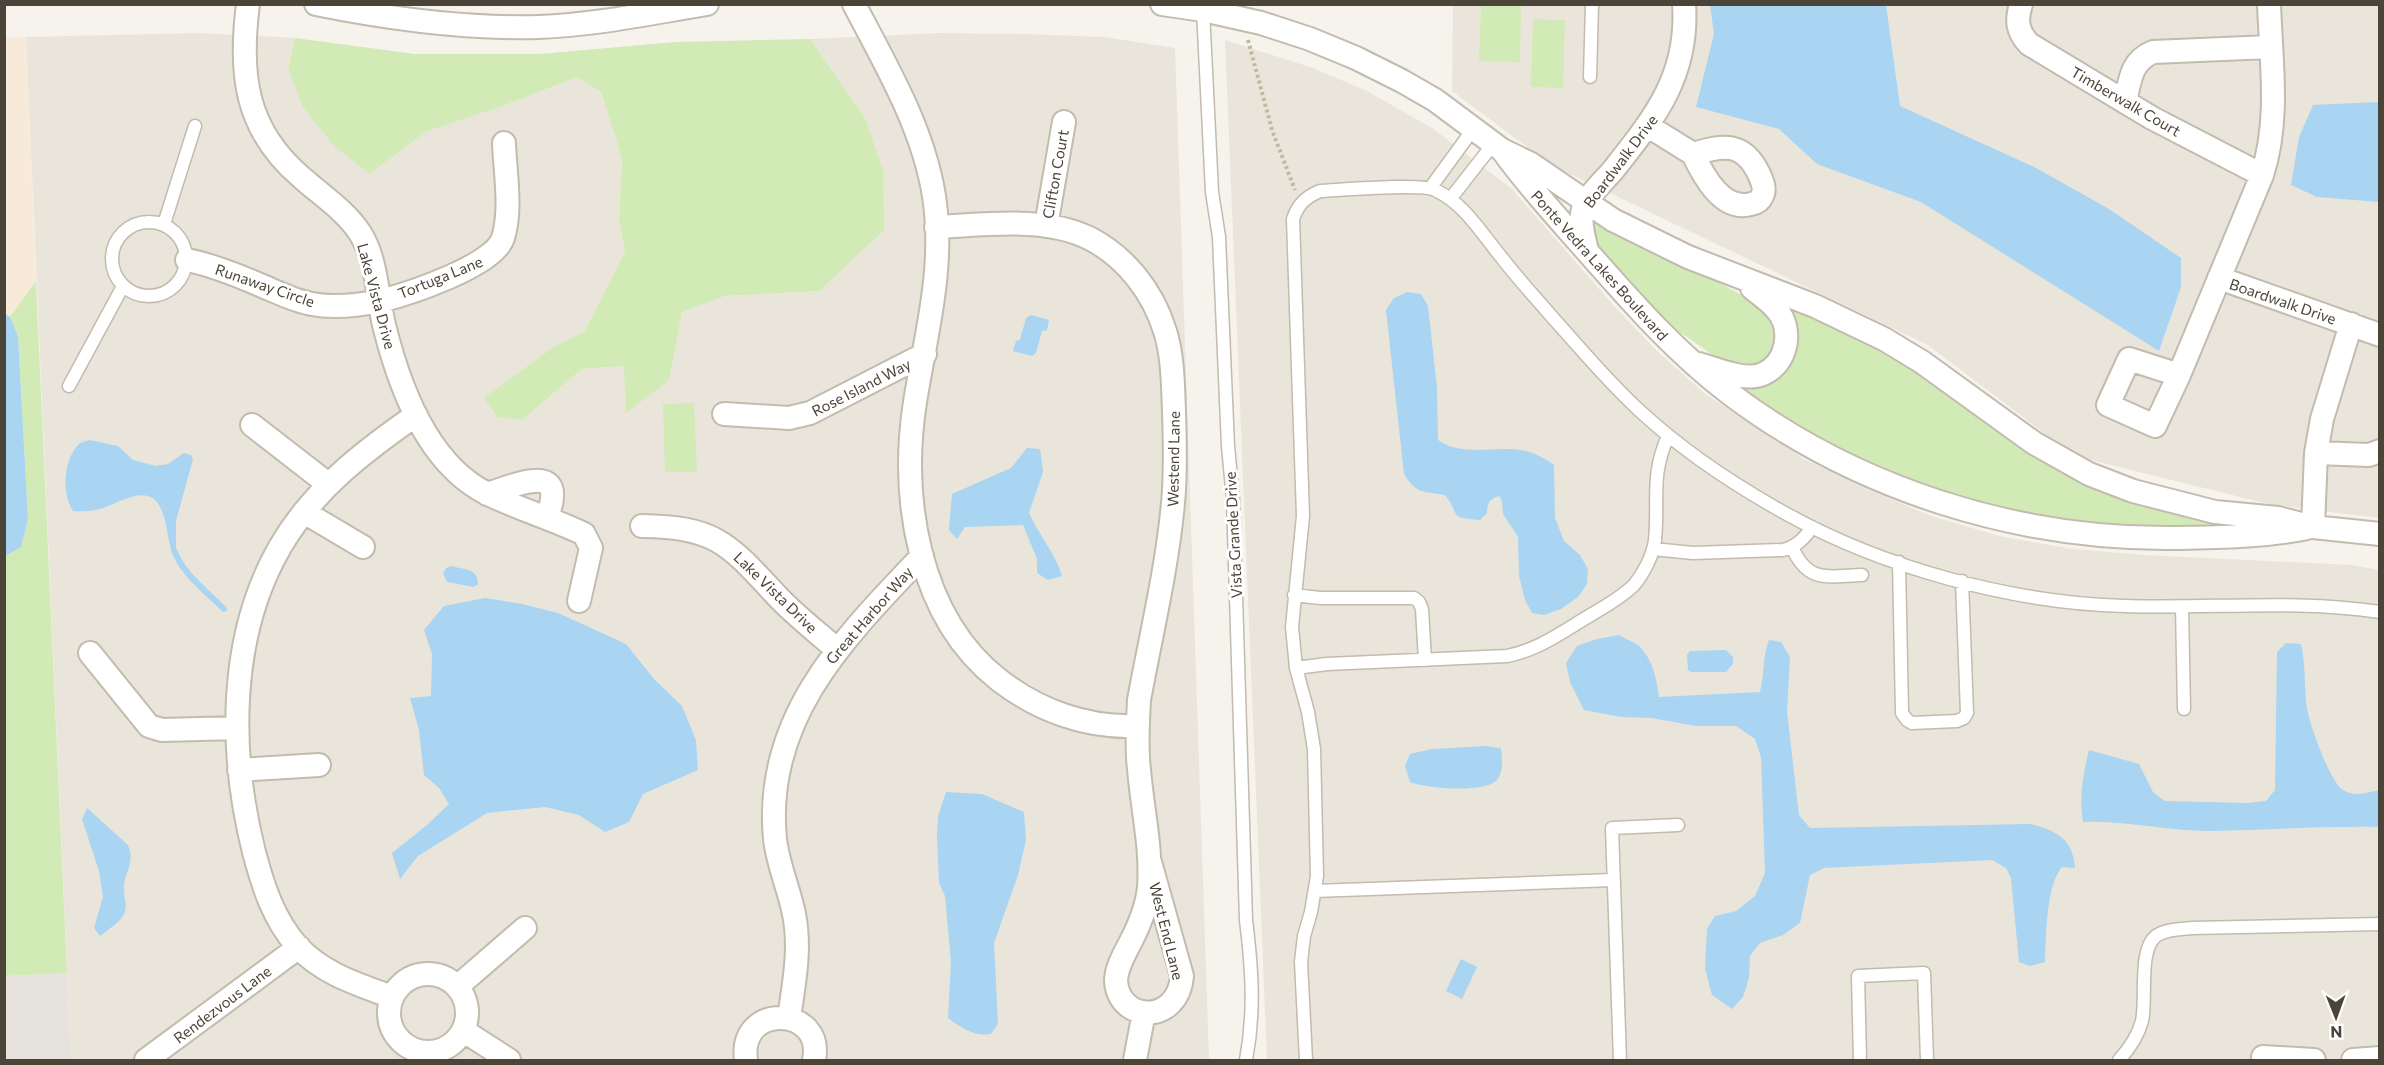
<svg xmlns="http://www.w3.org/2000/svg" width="2384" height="1065" viewBox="0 0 2384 1065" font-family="Commissioner,sans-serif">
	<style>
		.residential { fill: #eae5da }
		.commercial { fill: #f7ead8 }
		.industrial { fill: #e6e2dd }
		.green { fill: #d2eab5 }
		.water { fill: #a9d4f2 }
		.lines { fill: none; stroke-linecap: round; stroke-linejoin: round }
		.stream { stroke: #a9d4f2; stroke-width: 6 }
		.service-casing { stroke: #c2bbae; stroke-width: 15 }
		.minor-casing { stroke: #c2bbae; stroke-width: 26 }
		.path { stroke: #c4b79f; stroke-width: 4; stroke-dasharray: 3 3; stroke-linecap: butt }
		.service { stroke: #fff; stroke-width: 12 }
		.minor { stroke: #fff; stroke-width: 22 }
		.labels { text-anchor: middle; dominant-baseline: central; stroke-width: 6; stroke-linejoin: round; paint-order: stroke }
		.street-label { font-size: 15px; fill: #4b4439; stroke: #fff }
	</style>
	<rect width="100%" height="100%" fill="#f6f3ec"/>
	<!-- residential -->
	<path class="residential" d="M1453,5h926v513l-106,-13 -199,-49 -146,-111 -377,-180 -99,-74z
		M199,33l96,5 -7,31 82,105 55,-42 78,-26 74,-29 24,15 21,67 -3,61 6,32 -40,79 -30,15 -33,74 60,-51 43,-3 1,46 43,-33 13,-67 43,-16 94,-5 46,-173 -55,-79 130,-6 83,1 81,3 71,11 34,1012h-1138l-45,-1023z
		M1225,40l88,28 54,23 65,37 80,61 102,117 43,45 47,42 100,66 60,29 70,29 69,20 70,12 72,6 206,10 28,5v490h-1112z"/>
	<!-- commercial -->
	<path class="commercial" d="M5,37h21l10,244 -26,36 -6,-3z"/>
	<!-- industrial -->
	<path class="industrial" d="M67,973l4,87h-66l-1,-84z"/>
	<!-- green -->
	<path class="green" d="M1481,5h40l-1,57 -41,-1z
		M1533,19l32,1 -2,68 -32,-1z
		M295,38l120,16h124l136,-12 135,-3 55,79 18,53 1,59 -65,61 -94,5 -43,16 -13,68 -43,33 -2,-47 -42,3 -60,51 -25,-3 -13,-19 71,-52 30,-15 40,-79 -6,-32 3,-61 -21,-67 -24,-15 -74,29 -78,26 -55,42 -36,-28 -31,-39 -15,-38z
		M1592,213l166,91 18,20 -1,24 -12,15 -13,4 -27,-5 -39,-27 -27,-15 -63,-76z
		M36,281l31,692 -62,3 -1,-420 17,-10 7,-27 -10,-183 -8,-19z
		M1784,306l74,26 157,105 245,87 -113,8 -140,-18 -142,-48 -132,-78 42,-10z
		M694,403l3,69h-32l-2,-68z"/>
	<!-- water -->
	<path class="water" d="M1710,5h176l14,101 136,62 73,41 72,49v29l-22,64 -238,-149 -104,-38 -38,-35 -83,-22 18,-73z
		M2379,102v100l-62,-5 -26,-12 8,-48 14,-32z
		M1407,292l14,2 7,12 9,82 1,52c22,15 48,8 73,9 16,0 31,7 43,16l1,53 9,23 16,14 8,14 -1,15 -9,13 -17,12 -17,6 -12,-2 -7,-13 -6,-24 -1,-39 -15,-23 -1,-13 -3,-5c-10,3 -12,8 -12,17l-7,7c-34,-3 -18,-4 -35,-25 -22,-4 -28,0 -41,-21l-18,-164 8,-12z
		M5,314l5,3 8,19 10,183 -7,28 -16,9z
		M1031,315l18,5 -2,10 -5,1 -6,22 -4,3 -19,-5 3,-10 4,-1 6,-22z
		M90,440l28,6 15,14 23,6 12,-2 16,-11 7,2 2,4 -17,62v30l-5,-2c-4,-13 -4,-29 -11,-42 -11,-23 -38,-6 -54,0 -11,4 -22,5 -33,4 -11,-17 -10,-48 4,-65 3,-4 9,-5 13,-6z
		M1027,448l13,1 3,23 -14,41c10,22 26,40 33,63l-14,4 -11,-7v-14l-14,-34 -58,2 -8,12 -8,-9 3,-36 59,-26z
		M452,566c10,4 26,1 26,18l-4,3 -27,-5 -4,-9 3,-5z
		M485,598l37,6 36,9 68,31 28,35 28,27 14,34 2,30 -55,24 -14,28 -24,10 -26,-17 -34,-8 -58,6 -69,43 -18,23 -8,-26 35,-28 22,-21 -10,-16 -15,-13 -5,-45 -9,-32 21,-2 1,-42 -8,-24 20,-24z
		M1619,635c6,4 16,7 21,12 13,13 17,34 19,50l101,-5c5,-19 2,-34 9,-52l12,2 9,15 -3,55 12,103 11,13 221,-4c26,7 42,15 44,44l-13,-1c-16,19 -16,69 -17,95l-15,4 -11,-4 -8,-84 -5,-10 -14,-8 -168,8 -14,7 -10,48 -17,12 -23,8 -10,13 -1,22 -6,19 -11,12 -20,-14 -7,-27 2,-39 8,-13 21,-5 19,-15 10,-23 -4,-116 -6,-18 -19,-13h-40l-44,-8 -31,-1 -37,-7 -14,-28 -4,-19 11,-17 20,-7z
		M2286,643l15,1c5,22 3,43 6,65 3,16 23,73 36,81 11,7 25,3 36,0v37c-57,-1 -114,3 -171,4 -42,0 -83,-11 -125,-9 -4,-25 0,-48 6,-72l50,14 14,28 12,9 82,2 19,-2 9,-11 2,-138z
		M1726,650l7,7v7l-7,8h-35l-3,-2 -1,-15 3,-4z
		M1485,746l16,2c1,10 3,23 -4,32 -13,14 -71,8 -87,2l-5,-16 5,-12 22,-5z
		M946,792l36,2 42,18 2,28 -8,35 -24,68 4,81 -7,10c-16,3 -30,-6 -43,-16l3,-56 -6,-66 -6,-13 -2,-47 1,-20z
		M87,808l41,37c8,20 -5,27 -4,45 0,9 4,16 0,24 -3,8 -17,16 -24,22l-6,-8 9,-31 -4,-26 -17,-52z
		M1461,959l16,8 -15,32 -16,-8z"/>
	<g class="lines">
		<!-- stream -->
		<path class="stream" d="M174,550c8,23 32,41 50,59"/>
		<!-- service casing -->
		<g class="service-casing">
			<path id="service" d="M1203,10l9,182 7,45 9,209 5,53 13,421c6,49 9,92 0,140
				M1590,77l2,-73
				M1431,187l43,-59
				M1451,198l43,-55
				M112 259a37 37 0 1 1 74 0a37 37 0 1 1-74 0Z
				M164,224l31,-98
				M69,386l54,-100
				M1792,547c16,37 36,29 70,28
				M1653,549l40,4 90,-3c14,-4 21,-11 29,-23
				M1899,562l3,151 5,7 5,3 45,-2 7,-3 3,-5 -5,-132
				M1294,595l26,3h94l5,4 3,7 3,51
				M2182,607l2,102
				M1296,668l31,-4 180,-8c31,-6 55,-24 82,-40 15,-9 32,-18 45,-31 10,-12 19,-30 21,-45 4,-41 -5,-63 13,-104
				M1315,891l298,-11
				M1306,1060l-5,-98 3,-26 7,-24 6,-36 -3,-127 -6,-37 -12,-44 -4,-41 11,-111 -10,-297c5,-15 13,-22 27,-28 21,-1 101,-8 115,-1 29,13 47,44 67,68 16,21 34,40 51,60 28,31 56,65 87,93 42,39 93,73 143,101 100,56 229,91 342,94 86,3 170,-7 255,6
				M1620,1060l-8,-232 66,-3
				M1860,1060l-2,-84 66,-3 3,87
				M2119,1060c10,-11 19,-24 23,-39 5,-22 -4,-71 14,-85 9,-7 25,-7 36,-8l188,-4"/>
		</g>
		<!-- minor casing -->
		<g class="minor-casing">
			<path id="minor" d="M248,4c-9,70 -3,125 53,173 20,18 45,34 59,56 17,26 17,63 24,92 15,61 44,140 104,169 31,15 65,25 96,40l7,14 -12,53
				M316,4c74,15 147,25 223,23 56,-2 112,-14 168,-23
				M854,4c32,62 69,123 80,192 11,72 -8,137 -19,206 -15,96 3,215 84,278 40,31 88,48 138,46
				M1162,4l41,6 58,13 49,16 46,19 46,23 33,19 67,50 29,14 82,56 75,37 127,49 69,33 38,23 112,81 55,31 44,17 82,21 63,6 35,9 67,7
				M2021,4c-5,17 -4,27 8,40l123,74 110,57
				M2125,102c5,-22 6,-41 28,-50l117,-5
				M1648,126l45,28c30,-9 50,-13 66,20 3,7 7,15 3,22 -2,5 -6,7 -11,8 -29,8 -48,-29 -58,-50
				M1503,151c25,35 54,66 82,98 45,51 89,102 144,144 127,96 288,147 446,145 45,-1 89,-1 132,-10
				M1046,226l18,-104
				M936,227c49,-2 108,-11 153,11 37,19 64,54 76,93 8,25 8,55 9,81 1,30 2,61 -1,91 -6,66 -22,132 -34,197 -1,23 -3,46 0,69 3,39 13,79 10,118 -2,20 -10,39 -19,56 -6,12 -14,25 -14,38 3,42 62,44 66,-5l-32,-114
				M1587,251c-3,-13 -8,-29 -4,-42 5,-14 21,-28 31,-40 41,-52 75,-94 70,-165
				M187,260c25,5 50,15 73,25 17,7 34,16 52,19 20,4 48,1 68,-3 28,-7 114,-35 123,-63 9,-29 2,-65 1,-95
				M2219,278l161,57
				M1699,364c18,5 46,18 64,10 25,-11 30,-45 14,-64 -7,-9 -17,-15 -25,-22
				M2179,375l-50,-16 -21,46 47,21 24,-51 83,-200c18,-55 9,-114 7,-171
				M724,414l65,4 21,-5 115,-59
				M252,425l76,59
				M2316,453l53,2 11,-4
				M487,494c29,-9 82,-34 60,23
				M304,512l59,35
				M642,526c76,1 87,19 136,71 18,19 39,35 58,52
				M2313,527l3,-74 6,-34 29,-95
				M90,653l59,73 13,4 75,-2
				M239,770l80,-5
				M389 1013a39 39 0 1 1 78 0a39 39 0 1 1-78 0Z
				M458,986l67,-58
				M392,997c-35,-13 -69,-23 -95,-51 -24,-28 -34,-60 -43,-94 -25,-99 -26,-215 26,-305 33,-57 83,-95 136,-132
				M789,1018c5,-35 12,-69 5,-104 -5,-25 -16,-49 -19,-75 -12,-121 70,-202 147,-283
				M464,1031l45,29
				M2263,1057l51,3
				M146,1060l153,-113
				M746,1060c-8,-58 79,-54 68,0
				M1135,1060l9,-48
				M2353,1060l27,-2"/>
		</g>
		<!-- path -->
		<path class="path" d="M1248,40l24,90 23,60"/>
		<!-- service -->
		<use href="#service" class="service"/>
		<!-- minor -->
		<use href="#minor" class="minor"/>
	</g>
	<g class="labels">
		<!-- street labels -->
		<g class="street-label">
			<text transform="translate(2126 101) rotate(30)">Timberwalk Court</text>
			<text transform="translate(1620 161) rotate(-53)">Boardwalk Drive</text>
			<text transform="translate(1055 174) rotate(-80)">Clifton Court</text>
			<text transform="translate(1600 265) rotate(48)">Ponte Vedra Lakes Boulevard</text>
			<text transform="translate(440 277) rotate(-22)">Tortuga Lane</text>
			<text transform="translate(265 285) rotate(19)">Runaway Circle</text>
			<text transform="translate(377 296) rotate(75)">Lake Vista Drive</text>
			<text transform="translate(2283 301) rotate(19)">Boardwalk Drive</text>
			<text transform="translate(861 387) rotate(-27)">Rose Island Way</text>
			<text transform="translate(1173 459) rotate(-89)">Westend Lane</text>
			<text transform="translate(1233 535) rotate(-93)">Vista Grande Drive</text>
			<text transform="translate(776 592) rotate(44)">Lake Vista Drive</text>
			<text transform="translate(869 615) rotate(-49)">Great Harbor Way</text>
			<text transform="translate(1167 931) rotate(76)">West End Lane</text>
			<text transform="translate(222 1004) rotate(-37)">Rendezvous Lane</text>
		</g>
	</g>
	<!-- border -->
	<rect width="2384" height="1065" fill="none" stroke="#4b4439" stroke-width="12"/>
	<!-- north arrow -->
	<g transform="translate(2336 1017) rotate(179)" stroke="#ffffff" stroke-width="4.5" paint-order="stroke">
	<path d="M0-4.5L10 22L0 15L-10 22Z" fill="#4b4439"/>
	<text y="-9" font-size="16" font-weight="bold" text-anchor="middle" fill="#4b4439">N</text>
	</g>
</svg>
